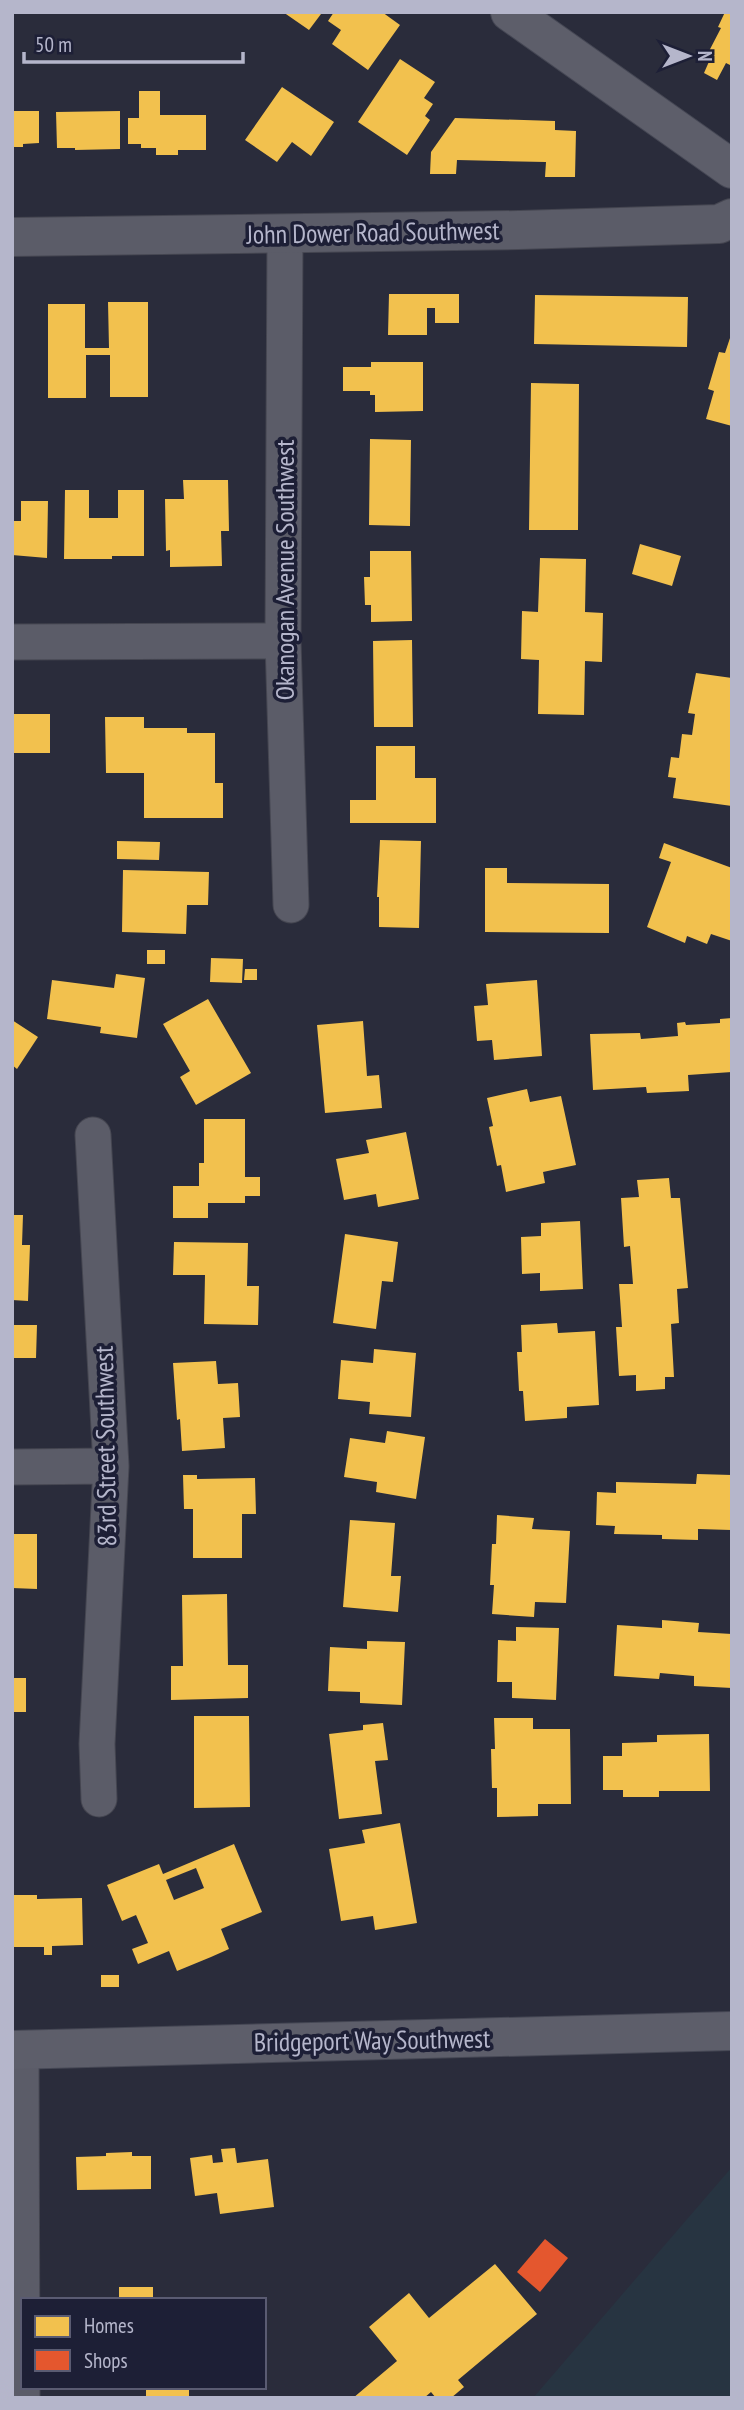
<svg xmlns="http://www.w3.org/2000/svg" width="744" height="2410" viewBox="0 0 744 2410" font-family="'PT Sans Narrow',sans-serif">
	<style>
		.green { fill: #273441 }
		.homes { fill: #f2c14e; fill-rule: evenodd }
		.shops { fill: #e4572e }
		.lines { fill: none; stroke-linecap: round; stroke-linejoin: round }
		.minor-casing { stroke: #454651; stroke-width: 37 }
		.tertiary-casing { stroke: #454651; stroke-width: 40 }
		.primary-casing { stroke: #454754; stroke-width: 40 }
		.minor { stroke: #5b5c68; stroke-width: 35 }
		.tertiary { stroke: #5b5c68; stroke-width: 38 }
		.primary { stroke: #5d5e6a; stroke-width: 38 }
		.labels { text-anchor: middle; dominant-baseline: central; stroke-width: 7; stroke-linejoin: round; paint-order: stroke }
		.street-label { font-size: 26px; fill: #b5b6cb; stroke: #1d1f36 }
	</style>
	<rect width="100%" height="100%" fill="#2a2c3b"/>
	<!-- green -->
	<path class="green" d="M732,2167v231h-199z"/>
	<!-- homes -->
	<path class="homes" d="M283,12h35l3,2 -12,16z
		M334,12h48l18,13 -32,45 -36,-26 9,-14 -13,-9z
		M725,12h7v54l-6,-3 -9,17 -13,-7 7,-16 -4,-2 14,-27 -3,-1z
		M400,59l35,23 -11,16 9,6 -8,12 5,4 -23,35 -49,-33z
		M282,87l52,35 -23,34 -19,-14 -15,20 -32,-22z
		M139,91h21v24h46v35h-28v5h-22v-7h-15v-4h-13v-26h11z
		M12,111h27v32l-16,1v3h-11z
		M120,111v38l-45,1v-2h-18l-1,-36z
		M455,118l100,3v9l21,1 -1,46h-30l1,-15 -89,-2 -1,14h-26l1,-22z
		M389,294h70v29h-24v-15h-8v27h-39z
		M535,295l153,2 -1,50 -153,-3z
		M108,302h40v95h-38v-42h-24v43h-38v-94h37v44h24z
		M732,332v94l-26,-7 8,-28 -6,-2 11,-37 6,1z
		M371,362h52v49l-48,1v-17h-5v-4h-27v-24h28z
		M531,383l48,1 -1,146h-49z
		M370,439l41,1 -1,86 -41,-1z
		M183,480h45l1,51h-8l1,35 -52,1v-17l-4,1 -1,-52h19z
		M65,490h24v28h29v-28h26v66h-32v3h-48z
		M21,501h27l-1,57 -35,-3v-34h9z
		M640,544l41,12 -9,30 -40,-12z
		M370,551h41l1,70 -41,1v-17h-6l-1,-28h6z
		M540,558l46,1 -1,53 18,1 -1,49 -17,-1 -1,54 -46,-1 1,-54 -18,-1 1,-48 16,1z
		M412,640l1,87h-39l-1,-86z
		M696,673l36,5v128l-59,-8 3,-20 -8,-1 3,-20 8,1 3,-24 10,1 3,-21 -7,-1z
		M12,714h38v39h-38z
		M105,717h39v11h43v5h28v50h8v35h-79v-45h-38z
		M376,746h39v32h21v45h-86v-23h26z
		M380,840l41,1 -2,87 -40,-1v-30h-2z
		M117,841l43,1 -1,18 -42,-1z
		M664,843l68,25v73l-21,-7 -4,10 -20,-8 -2,7 -38,-16 24,-65 -12,-4z
		M485,868h22v15l102,1v49l-124,-1z
		M123,870l86,2 -1,33h-21l-1,29 -64,-2z
		M147,950h18v14h-18z
		M211,958l32,1 -1,24 -32,-1z
		M245,969h12v11h-13z
		M116,974l29,4 -8,60 -37,-5 1,-6 -54,-8 5,-39 62,8z
		M537,980l5,76 -48,4 -2,-20 -15,1 -3,-35 14,-1 -2,-21z
		M208,999l43,74 -55,32 -16,-28 10,-6 -27,-47z
		M732,1018v54l-44,3 1,16 -42,2 -1,-6 -53,3 -3,-56 50,-1 1,6 37,-3 -1,-13 8,-1 1,3 34,-2v-4z
		M12,1020l26,17 -21,32 -5,-4z
		M363,1021l4,55 12,-1 3,33 -57,5 -8,-88z
		M527,1089l3,13 31,-6 15,69 -33,7 2,11 -39,9 -5,-27 -4,1 -8,-39 4,-1 -6,-28z
		M204,1119h41v58h15v19h-15v7h-37v15h-35v-32h26v-23h5z
		M406,1132l13,67 -41,8 -2,-13 -32,6 -8,-41 33,-6 -3,-13z
		M669,1178l2,20h9l8,90 -11,1 2,34 -8,1 3,53h-9v12l-29,2v-16l-17,1 -3,-49h6l-3,-43h14l-3,-38 -6,1 -3,-49 18,-1 -2,-17z
		M12,1215h11l-1,30h8l-2,56 -16,-1z
		M580,1221l3,68 -43,2v-18l-18,1 -1,-37 20,-1v-13z
		M345,1234l53,8 -5,40 -11,-1 -6,48 -43,-6z
		M174,1242l74,1 -1,43h12l-1,39 -54,-1 1,-49h-32z
		M557,1323l1,10 37,-2 4,74 -32,2v11l-42,3 -2,-30h-4l-2,-39h5l-1,-27z
		M12,1325h25l-1,33h-24z
		M374,1349l42,4 -5,64 -42,-3 1,-12 -32,-3 3,-39 32,3z
		M216,1361l2,23 20,-1 2,34 -17,1 2,30 -43,3 -2,-32 -3,1 -4,-57z
		M387,1431l38,6 -9,62 -40,-7 1,-10 -33,-5 6,-39 35,5z
		M697,1474l35,1 -1,55 -33,-1v11l-36,-1v-4l-48,-1 1,-8 -19,-1 1,-33 19,1v-11l80,2z
		M183,1475h14v4l58,-1 1,36h-14v44h-49v-49h-9z
		M497,1515l37,3 -2,11 38,2 -4,72 -31,-1 -1,15 -42,-3 2,-29h-4l2,-41h4z
		M350,1520l45,3 -4,53h10l-3,36 -55,-5z
		M12,1534h25v55l-25,-1z
		M227,1594l1,71h20v33l-77,2v-34h12l-1,-71z
		M662,1620l37,3 -1,9 34,2v54l-38,-2v-10l-34,-3 -1,6 -45,-3 3,-51 45,3z
		M516,1627l43,1 -3,72 -44,-2v-16h-15l1,-42 18,1z
		M367,1641l38,1 -3,63 -42,-2v-11l-32,-1 2,-44 37,2z
		M12,1678h14v34h-14z
		M194,1716h55l1,91 -56,1z
		M494,1718h39v11h37l1,75h-33v12l-41,1v-29h-5l-1,-39h4z
		M383,1723l5,37 -13,1 7,53 -43,5 -10,-85 34,-4v-5z
		M709,1734l1,57h-51v6h-36v-7h-20v-34h19v-13l35,-1v-7z
		M400,1823l17,100 -42,7 -2,-14 -32,5 -12,-72 36,-6 -3,-13z
		M234,1844l28,68 -41,17 8,20 -18,8 -34,14 -8,-20 -31,13 -6,-15 16,-6 -12,-28 -14,6 -15,-36 52,-21 4,10zM196,1868l8,20 -30,12 -8,-20z
		M12,1895h25v4l45,-1 1,47 -31,1v9h-8v-8h-32z
		M101,1975h18v12h-18z
		M235,2148l2,15 31,-4 6,48 -54,7 -3,-21 -22,3 -5,-38 22,-3 1,8 10,-1 -2,-13z
		M132,2152v4h19v33l-74,1 -1,-33 30,-1v-3z
		M495,2264l42,50 -79,66 6,7 -13,11h-15l-5,-6 -7,6h-71l44,-37 -28,-34 40,-34 20,25z
		M119,2287h34v13h-34z
		M146,2387h43v11h-43z"/>
	<!-- shops -->
	<path class="shops" d="M545,2239l23,19 -28,34 -23,-20z"/>
	<g class="lines">
		<!-- minor casing -->
		<g class="minor-casing">
			<path id="minor" d="M285,234l-2,407 8,264
				M12,642l271,-1
				M93,1135l18,331 -14,278 2,55
				M12,1467l99,-1
				M21,2049l1,349"/>
		</g>
		<!-- tertiary casing -->
		<g class="tertiary-casing">
			<path id="tertiary" d="M12,237l507,-7 200,-6 13,-6"/>
		</g>
		<!-- primary casing -->
		<g class="primary-casing">
			<path id="primary" d="M510,12l222,157
				M12,2050l720,-19"/>
		</g>
		<!-- minor -->
		<use href="#minor" class="minor"/>
		<!-- tertiary -->
		<use href="#tertiary" class="tertiary"/>
		<!-- primary -->
		<use href="#primary" class="primary"/>
	</g>
	<g class="labels">
		<!-- street labels -->
		<g class="street-label">
			<text transform="translate(373 232) rotate(-1)">John Dower Road Southwest</text>
			<text transform="translate(284 570) rotate(-90)">Okanogan Avenue Southwest</text>
			<text transform="translate(105 1446) rotate(-91)">83rd Street Southwest</text>
			<text transform="translate(372 2040) rotate(-1)">Bridgeport Way Southwest</text>
		</g>
	</g>
	<!-- border -->
	<rect width="744" height="2410" fill="none" stroke="#b5b6cb" stroke-width="28"/>
	<!-- legend -->
	<rect x="21" y="2298" width="245" height="91" fill="#1d1f36" stroke="#5a5b72" stroke-width="2"/>
	<rect x="35" y="2316" width="35" height="21" fill="#f2c14e" stroke="#5a5b72" stroke-width="2"/>
	<text x="84" y="2333" font-size="21" fill="#b5b6cb">Homes</text>
	<rect x="35" y="2350" width="35" height="21" fill="#e4572e" stroke="#5a5b72" stroke-width="2"/>
	<text x="84" y="2368" font-size="21" fill="#b5b6cb">Shops</text>
	<!-- north arrow -->
	<g transform="translate(688 56) rotate(90)" stroke="#1d1f36" stroke-width="5" paint-order="stroke">
	<path d="M0-5L12 26L0 18L-12 26Z" fill="#b5b6cb"/>
	<text y="-10" font-size="19" font-weight="bold" text-anchor="middle" fill="#b5b6cb">N</text>
	</g>
	<!-- scale -->
	<path d="M24 52v10h219v-10" fill="none" stroke="#b5b6cb" stroke-width="3.5"/>
	<text x="35" y="52" font-size="21" fill="#b5b6cb" stroke="#1d1f36" stroke-width="5" paint-order="stroke">50 m</text>
</svg>
